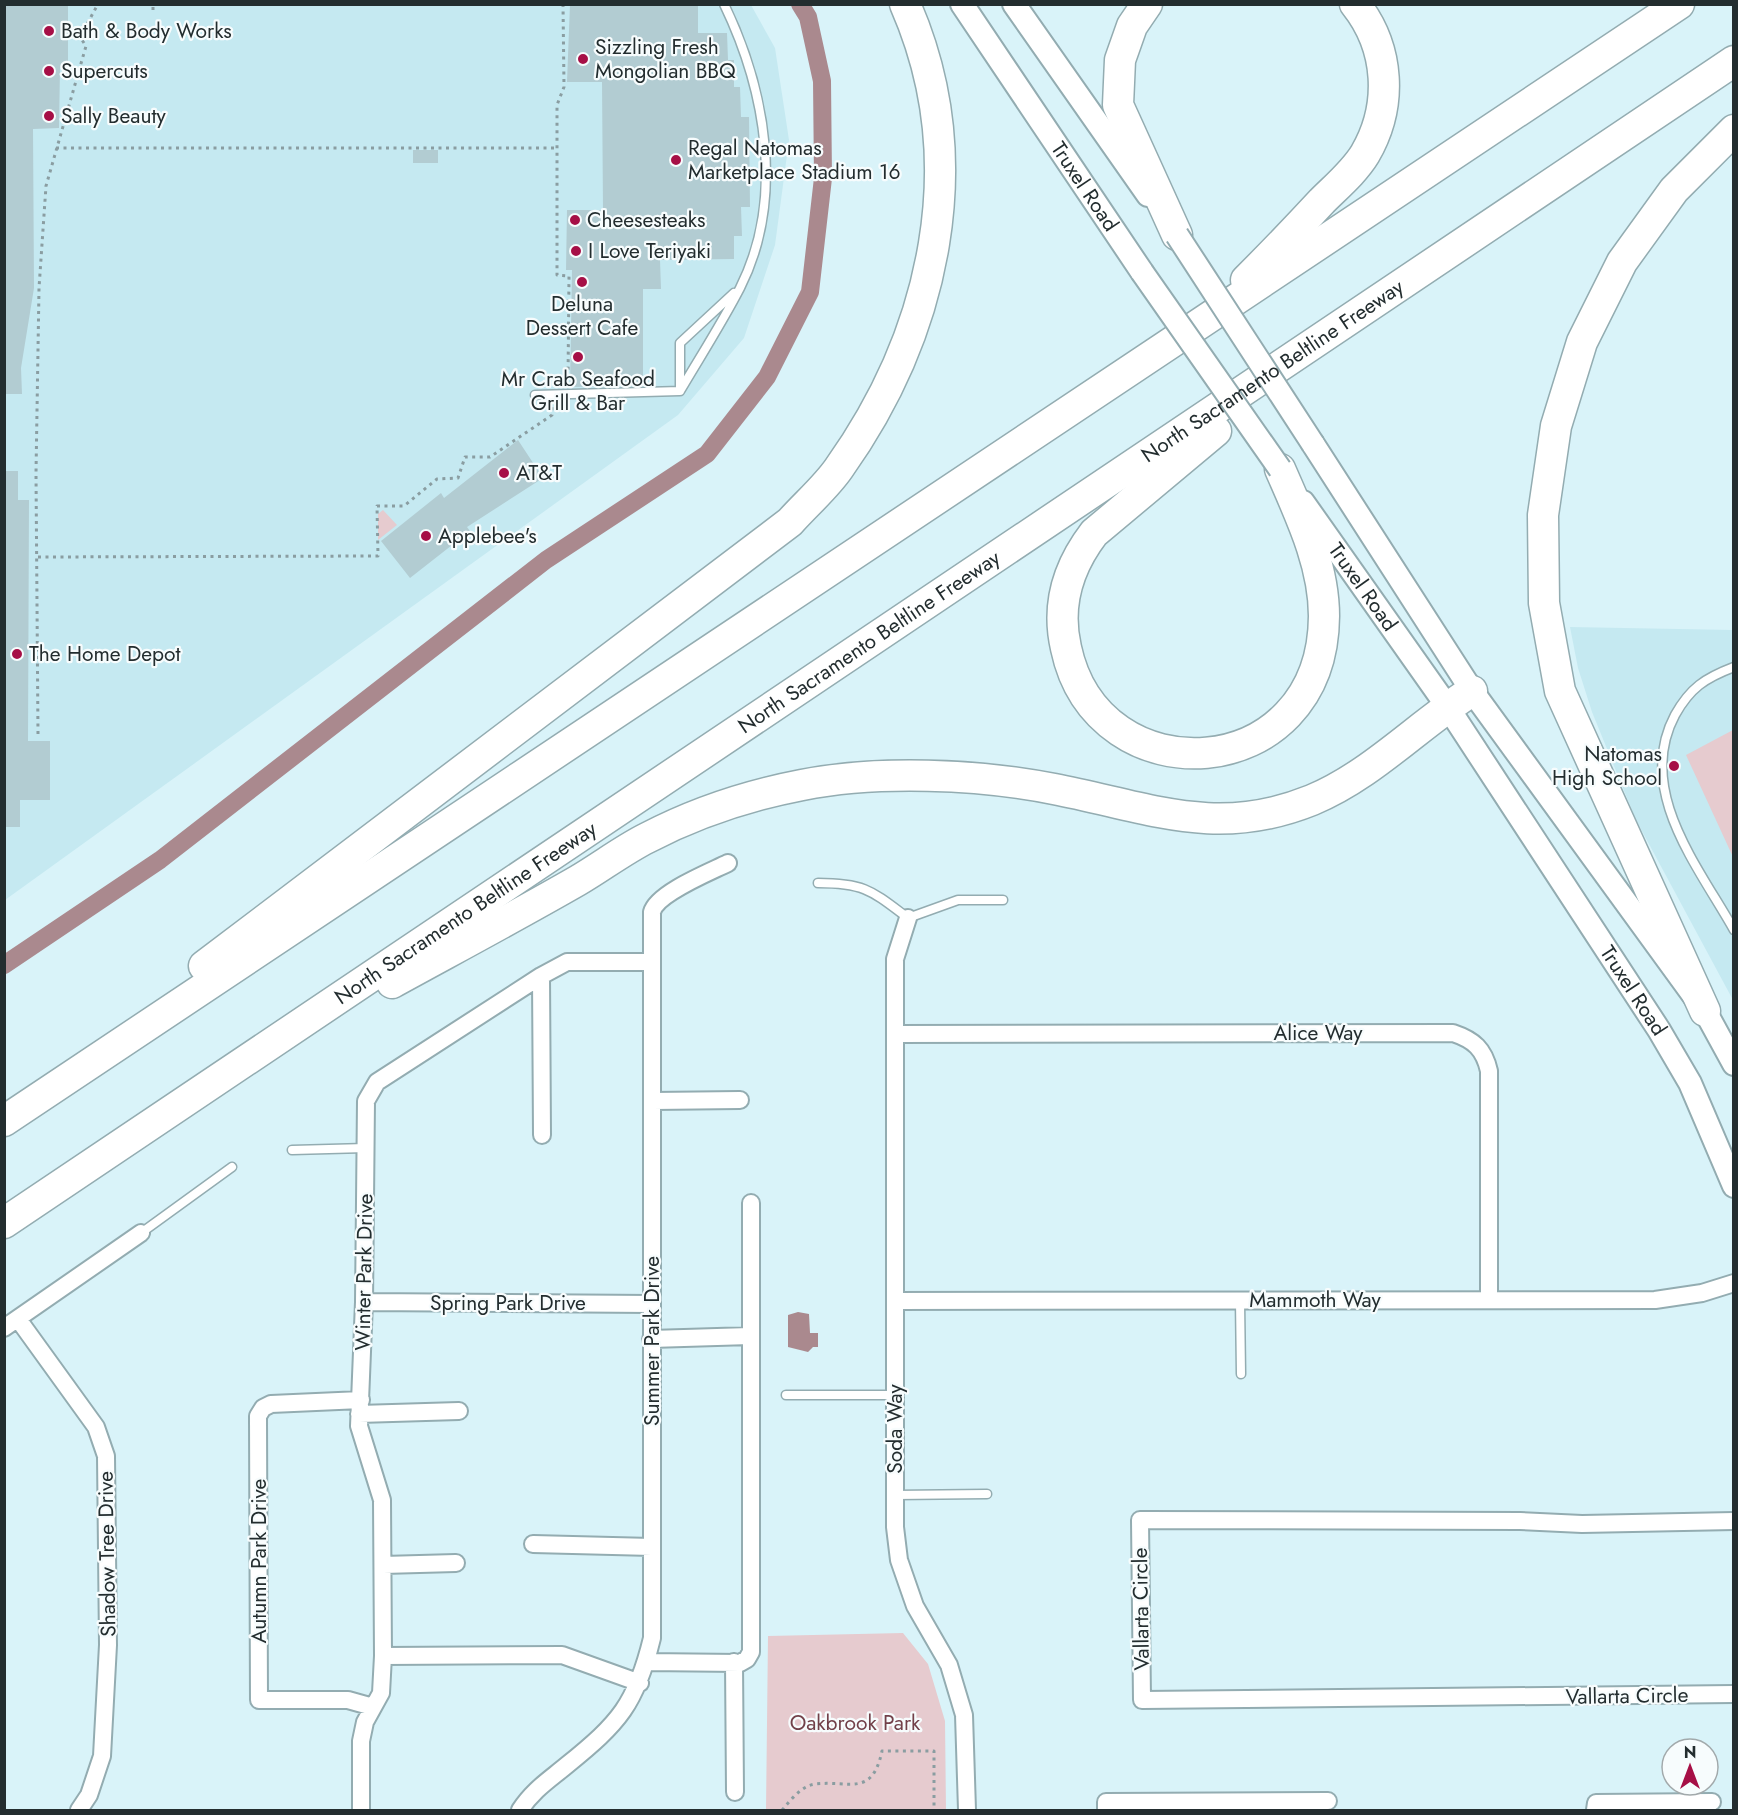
<svg xmlns="http://www.w3.org/2000/svg" width="1738" height="1815" viewBox="0 0 1738 1815" font-family="Jost,sans-serif">
	<style>
		.built { fill: #c5e9f1 }
		.green { fill: #e6cbcf }
		.water { fill: #aa898e }
		.lines { fill: none; stroke-linecap: round; stroke-linejoin: round }
		.canal { stroke: #aa898e; stroke-width: 18 }
		.building { fill: #b2ccd2 }
		.service-casing { stroke: #93acb1; stroke-width: 11 }
		.minor-casing { stroke: #93acb1; stroke-width: 20 }
		.secondary-casing { stroke: #93acb1; stroke-width: 26 }
		.motorway-casing { stroke: #93acb1; stroke-width: 33 }
		.path { stroke: #8a9da1; stroke-width: 3; stroke-dasharray: 3 4.5; stroke-linecap: butt }
		.service { stroke: #fff; stroke-width: 8 }
		.minor { stroke: #fff; stroke-width: 16 }
		.secondary { stroke: #fff; stroke-width: 22 }
		.motorway { stroke: #fff; stroke-width: 30 }
		.secondary-bridge-casing { stroke: #93acb1; stroke-width: 26; stroke-linecap: butt }
		.secondary-bridge { stroke: #fff; stroke-width: 22 }
		.poi-dot { fill: #a60f46; stroke: #f7fcfd; stroke-width: 2 }
		.labels { text-anchor: middle; dominant-baseline: central; stroke-width: 4.5; stroke-linejoin: round; paint-order: stroke }
		.poi-label { font-size: 21px; fill: #232d2f; stroke: #f7fcfd; text-anchor: start }
		.street-label { font-size: 21px; fill: #232d2f; stroke: #f7fcfd }
		.park-label { font-size: 21px; fill: #724049; stroke: #f7fcfd }
	</style>
	<rect width="100%" height="100%" fill="#d9f3f9"/>
	<!-- built -->
	<path class="built" d="M5,5h746l24,43 14,92 -14,105 -31,93 -66,77 -673,485z
		M1570,627l163,3v370l-97,-180 -44,-108 -14,-44z"/>
	<!-- green -->
	<path class="green" d="M383,510l14,15 -19,15v-26z
		M1733,730v127l-47,-102z
		M903,1633l25,31 17,57 1,89h-180l2,-174z"/>
	<!-- water -->
	<path class="water" d="M798,1312l11,2 1,19h8v14h-5l-5,5 -20,-5v-32z"/>
	<g class="lines">
		<!-- canal -->
		<path class="canal" d="M4,965l156,-105 386,-300 161,-106 60,-77 43,-85 13,-114 -1,-97 -14,-64 -8,-13"/>
	</g>
	<!-- building -->
	<path class="building" d="M4,4h64v64h-8l-1,60 -26,1 1,159 -13,80 1,26h-18z
		M570,4h128v29h29l1,27h6v27h6l1,30h8l1,90h-9l1,29h-8v23l-74,1 1,29h-18v97l-73,1 2,-117h-6l1,-60h36l-1,-128h-35z
		M413,150h25v13h-25z
		M518,440l25,38 -76,49 3,4 -60,47 -29,-37 60,-48 3,5z
		M4,471h14v29h11l-1,241h22v59h-30v27h-16z"/>
	<g class="lines">
		<!-- service casing -->
		<g class="service-casing">
			<path id="service" d="M680,391v-48l54,-50
				M535,395l145,-4c20,-34 42,-68 60,-103 45,-89 26,-197 -16,-284
				M1734,667c-29,11 -44,21 -59,48 -40,75 23,151 59,215
				M818,883c47,0 54,8 90,35l50,-18h45
				M292,1150l74,-2
				M141,1233l91,-66
				M1240,1301l1,73
				M786,1395h109
				M895,1495l92,-1"/>
		</g>
		<!-- minor casing -->
		<g class="minor-casing">
			<path id="minor" d="M908,918l-13,41v568l4,33 16,46 34,59 15,50 3,95
				M541,976l26,-14h85
				M896,1034l557,-1c21,7 31,16 36,38v229
				M653,1101l87,-1
				M895,1301l760,-1 47,-7 32,-10
				M364,1302l288,2
				M18,1319l78,108 10,29 2,189 -6,111 -13,39 -10,15
				M4,1328l137,-95
				M651,1339l99,-3
				M361,1400l-90,4 -8,4 -5,8 1,284h89l25,7
				M359,1414l100,-3
				M1734,1521l-152,3 -62,-3 -380,-1 2,180 592,-6
				M533,1544l119,3
				M383,1565l73,-2
				M383,1656l179,-1 78,28
				M646,1662l94,1 7,-4 4,-7v-449
				M734,1662l1,130
				M361,1810v-69l4,-19 16,-29 2,-37 -1,-156 -23,-74 5,-124 2,-201 11,-19 164,-106 1,159
				M520,1810c13,-20 29,-30 47,-45 52,-42 69,-61 85,-127v-726c5,-19 58,-40 76,-49
				M1106,1810v-8l222,-1
				M1595,1810l1,-7 116,-1"/>
		</g>
		<!-- secondary casing -->
		<g class="secondary-casing">
			<g id="secondary">
				<path id="s1" d="M962,4l180,268"/>
				<path d="M1014,4l134,191"/>
				<path d="M1313,444l159,247 233,320 29,53"/>
				<path id="s2" d="M1303,502l144,204 212,324 31,53 44,103"/>
			</g>
		</g>
		<!-- motorway casing -->
		<g class="motorway-casing">
			<g id="motorway">
				<path d="M1147,4l-15,22 -12,34 -2,45 59,130"/>
				<path d="M1246,280c26,-26 51,-52 76,-79 15,-15 32,-29 43,-47 28,-48 25,-106 -10,-150"/>
				<path d="M1216,431l-122,102c-26,34 -38,72 -28,115 32,151 257,139 258,-32 0,-52 -24,-101 -44,-147"/>
				<path d="M204,966l586,-444c16,-18 36,-35 49,-54 96,-135 135,-307 66,-464"/>
				<path d="M392,983c62,-34 124,-67 185,-102 24,-14 46,-31 70,-43 48,-25 103,-43 155,-53 75,-15 177,-11 252,4 94,18 162,50 258,11 60,-25 106,-75 160,-109"/>
				<path d="M1705,1011l-145,-320 -16,-88 -1,-88 13,-89 26,-84 40,-80 52,-72 60,-60"/>
				<path d="M4,1121l1675,-1117"/>
				<path id="s3" d="M4,1223l1730,-1162"/>
			</g>
		</g>
		<!-- path -->
		<path class="path" d="M563,4l1,83 -7,18v170l12,1 -1,104h-3
			M153,10v-6
			M56,148h502
			M38,557l340,-1 -1,-50h27l33,-27 21,-1 7,-21h25l62,-42v-9
			M38,734l-2,-261 3,-185 7,-102 40,-140 -6,-9 18,-33
			M782,1810c9,-10 19,-24 33,-26 34,-4 57,14 67,-33h52v59"/>
		<!-- service -->
		<use href="#service" class="service"/>
		<!-- minor -->
		<use href="#minor" class="minor"/>
		<!-- secondary -->
		<use href="#secondary" class="secondary"/>
		<!-- motorway -->
		<use href="#motorway" class="motorway"/>
		<!-- secondary-bridge casing -->
		<g class="secondary-bridge-casing">
			<path id="secondary-bridge" d="M1177,235l136,209
				M1142,272l138,197"/>
		</g>
		<!-- secondary-bridge -->
		<use href="#secondary-bridge" class="secondary-bridge"/>
	</g>
	<!-- markers -->
	<g class="poi-dot">
		<circle cx="49" cy="31" r="6"/>
		<circle cx="583" cy="59" r="6"/>
		<circle cx="49" cy="71" r="6"/>
		<circle cx="49" cy="116" r="6"/>
		<circle cx="676" cy="160" r="6"/>
		<circle cx="575" cy="220" r="6"/>
		<circle cx="576" cy="251" r="6"/>
		<circle cx="582" cy="282" r="6"/>
		<circle cx="578" cy="357" r="6"/>
		<circle cx="504" cy="473" r="6"/>
		<circle cx="426" cy="536" r="6"/>
		<circle cx="17" cy="654" r="6"/>
		<circle cx="1674" cy="766" r="6"/>
	</g>
	<g class="labels">
		<!-- poi labels -->
		<g class="poi-label">
			<text x="61" y="31">Bath &amp; Body Works</text>
			<text x="595" y="47">Sizzling Fresh<tspan x="595" dy="24">Mongolian BBQ</tspan></text>
			<text x="61" y="71">Supercuts</text>
			<text x="61" y="116">Sally Beauty</text>
			<text x="688" y="148">Regal Natomas<tspan x="688" dy="24">Marketplace Stadium 16</tspan></text>
			<text x="587" y="220">Cheesesteaks</text>
			<text x="588" y="251">I Love Teriyaki</text>
			<text x="582" y="304" text-anchor="middle">Deluna<tspan x="582" dy="24">Dessert Cafe</tspan></text>
			<text x="578" y="379" text-anchor="middle">Mr Crab Seafood<tspan x="578" dy="24">Grill &amp; Bar</tspan></text>
			<text x="516" y="473">AT&amp;T</text>
			<text x="438" y="536">Applebee's</text>
			<text x="29" y="654">The Home Depot</text>
			<text x="1662" y="754" text-anchor="end">Natomas<tspan x="1662" dy="24">High School</tspan></text>
		</g>
		<!-- street labels -->
		<g class="street-label">
			<text stroke="none"><textPath href="#s1" startOffset="220">Truxel Road</textPath></text>
			<text stroke="none"><textPath href="#s3" startOffset="1528">North Sacramento Beltline Freeway</textPath></text>
			<text stroke="none"><textPath href="#s2" startOffset="104">Truxel Road</textPath></text>
			<text stroke="none"><textPath href="#s3" startOffset="1042">North Sacramento Beltline Freeway</textPath></text>
			<text stroke="none"><textPath href="#s3" startOffset="556">North Sacramento Beltline Freeway</textPath></text>
			<text stroke="none"><textPath href="#s2" startOffset="590">Truxel Road</textPath></text>
			<text x="1318" y="1033">Alice Way</text>
			<text transform="translate(364 1272) rotate(-89)">Winter Park Drive</text>
			<text x="1315" y="1300">Mammoth Way</text>
			<text x="508" y="1303">Spring Park Drive</text>
			<text transform="translate(652 1341) rotate(-90)">Summer Park Drive</text>
			<text transform="translate(895 1429) rotate(-90)">Soda Way</text>
			<text transform="translate(107 1554) rotate(-91)">Shadow Tree Drive</text>
			<text transform="translate(259 1561) rotate(-90)">Autumn Park Drive</text>
			<text transform="translate(1141 1609) rotate(-91)">Vallarta Circle</text>
			<text transform="translate(1627 1696) rotate(-1)">Vallarta Circle</text>
		</g>
		<!-- park labels -->
		<g class="park-label">
			<text x="855" y="1723">Oakbrook Park</text>
		</g>
	</g>
	<!-- border -->
	<rect width="1738" height="1815" fill="none" stroke="#232d2f" stroke-width="12"/>
	<!-- north arrow -->
	<g transform="translate(1690 1767)"><circle r="28" fill="#f7fcfd" stroke="#a2a9ab" stroke-width="1.5"/>
	<path d="M0-4.5L10 22L0 15L-10 22Z" fill="#a60f46"/>
	<text y="-9" font-size="16" font-weight="bold" text-anchor="middle" fill="#232d2f">N</text>
	</g>
</svg>
